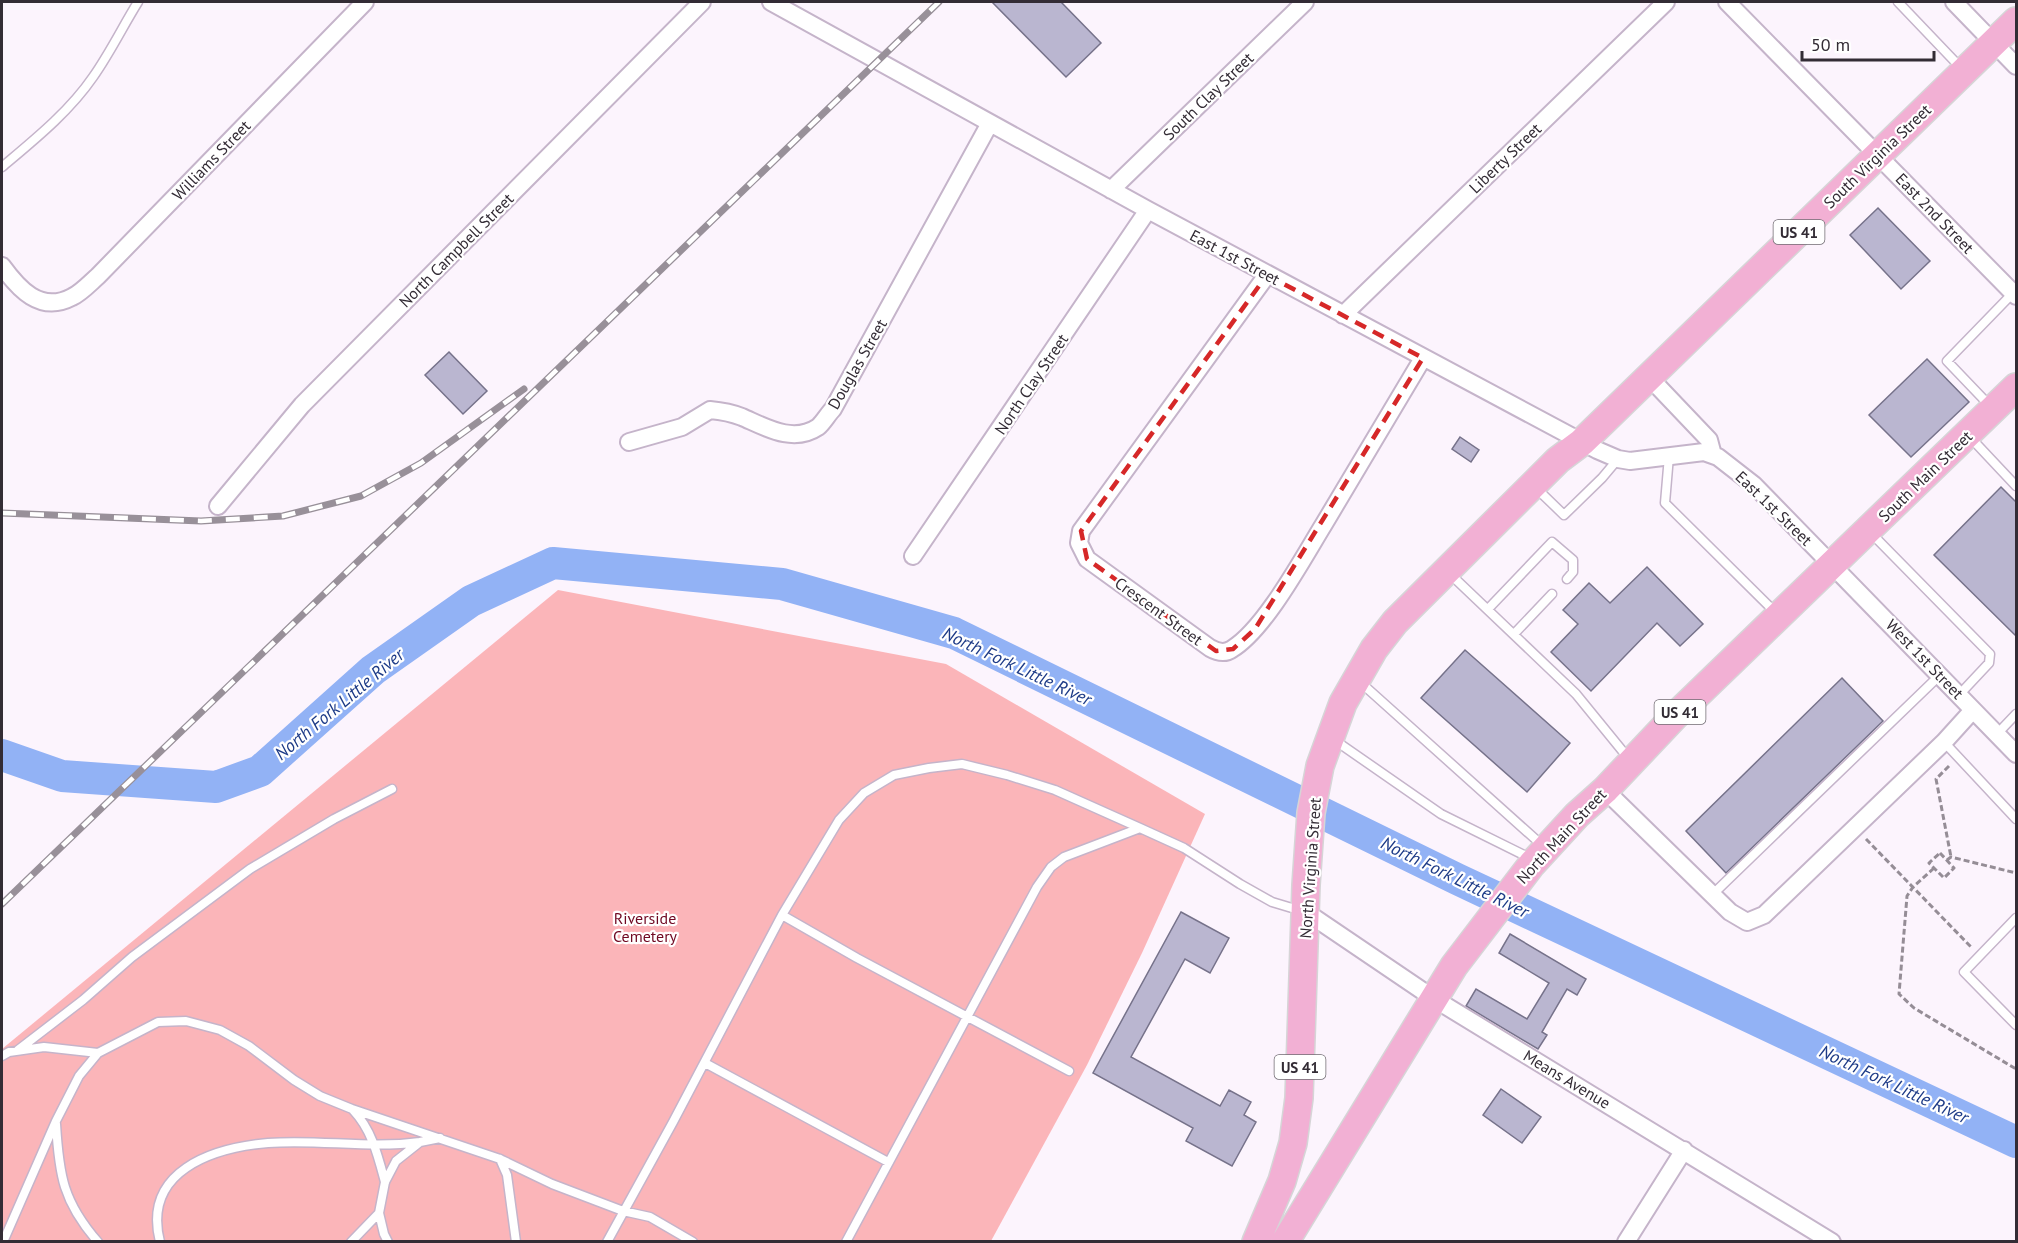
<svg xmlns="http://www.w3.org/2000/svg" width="2018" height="1243" viewBox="0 0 2018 1243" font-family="'PT Sans',sans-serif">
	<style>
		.green { fill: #fbb5b9 }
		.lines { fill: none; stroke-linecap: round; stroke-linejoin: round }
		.river { stroke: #92b2f5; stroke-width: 32 }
		.building { fill: #bab6d0; stroke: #76728a; stroke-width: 1.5 }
		.lane-casing { stroke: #c5b4ca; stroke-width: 11 }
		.street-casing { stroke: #c5b4ca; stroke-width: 20 }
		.primary-casing { stroke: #d6d5d7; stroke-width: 30 }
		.path { stroke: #958d96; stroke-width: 3; stroke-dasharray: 6 3; stroke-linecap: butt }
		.lane { stroke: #fff; stroke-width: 8 }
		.street { stroke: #fff; stroke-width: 16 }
		.primary { stroke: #f2b0d4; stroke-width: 27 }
		.rail-casing { stroke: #989099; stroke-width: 7 }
		.rail { stroke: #fff; stroke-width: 4.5; stroke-dasharray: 14; stroke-linecap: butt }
		.marked { fill: none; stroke: #d62828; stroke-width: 4.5; stroke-dasharray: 12 8; stroke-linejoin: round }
		.labels { text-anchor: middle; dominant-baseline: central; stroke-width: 4.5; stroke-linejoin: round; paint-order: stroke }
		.shield { fill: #fff; stroke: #706b72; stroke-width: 1.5 }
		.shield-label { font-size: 15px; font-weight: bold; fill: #332c35 }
		.street-label { font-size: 16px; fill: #332c35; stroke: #fff }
		.park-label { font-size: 16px; fill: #700923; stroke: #fff }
		.water-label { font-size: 18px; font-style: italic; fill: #1d3b87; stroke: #fff }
	</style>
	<rect width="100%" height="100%" fill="#fcf4fd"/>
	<!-- green -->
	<path class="green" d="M558,590l388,74 259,150 -63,139 -55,112 -96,176 -989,1v-193z"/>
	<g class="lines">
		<!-- river -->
		<path class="river" d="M2,755l60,21 154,11 44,-16 113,-101 98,-69 82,-38 229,21 172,49 503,246 559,263"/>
	</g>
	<!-- building -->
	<path class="building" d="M992,2h69l40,41 -35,34z
		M1878,208l52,53 -29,28 -51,-54z
		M449,352l38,39 -24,23 -38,-39z
		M1927,359l42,43 -58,55 -42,-42z
		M1460,437l19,13 -8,12 -19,-13z
		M2001,487l15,15v134l-82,-81z
		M1647,567l56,57 -23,22 -23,-23 -66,68 -40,-39 27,-28 -15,-14 26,-27 21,20z
		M1465,650l105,93 -43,49 -106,-94z
		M1842,678l41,43 -157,152 -40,-42z
		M1181,912l48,26 -19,35 -25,-14 -54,98 89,49 9,-16 22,12 -7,13 12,7 -24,44 -46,-25 7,-13 -100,-55z
		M1510,934l76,45 -9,16 -10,-6 -25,43 5,3 -9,14 -72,-43 10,-17 51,30 22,-36 -50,-30z
		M1501,1089l40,28 -19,26 -39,-28z"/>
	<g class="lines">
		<!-- lane casing -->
		<g class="lane-casing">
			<path id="lane" d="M1898,2l64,67
				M2,167c32,-27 67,-55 91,-90 17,-24 30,-51 45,-75
				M1991,407l-44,-46 66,-68
				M1969,436l47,50
				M1669,456l-4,47 112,111
				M1535,487l29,28 38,-37 16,-19
				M1871,533l119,121 -1,9 -30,32
				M1448,572l128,122 53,65
				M1488,609l64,-67 21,18v12l-6,7
				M1514,634l38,-40
				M1359,681l184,165
				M1997,734l19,-20
				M1333,739l108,75 91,45
				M1944,742l72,77
				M1712,895l228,-220
				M782,915l75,43 212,113
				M2016,918l-52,54 52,53
				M18,1050l65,-50 49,-43 118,-88 84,-50 58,-30
				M2,1056l7,-4 35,-5 54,6 60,-31 28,-1 34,9 29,16 45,34 26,16 32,13 148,50 52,25 71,27 27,6 43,25
				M705,1063l183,99
				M353,1110c19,20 25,46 32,72
				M56,1124c3,51 7,78 42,118
				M500,1159l7,16 9,67
				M379,1213l5,21 4,8
				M3,1242l53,-121 23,-45 19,-23
				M160,1242c-18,-71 52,-94 108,-99 51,-4 101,6 152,-1
				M351,1242l28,-29 6,-31 11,-21 24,-19 20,-4
				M607,1242l66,-120 109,-207 57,-95 25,-27 30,-18 35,-7 33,-4 45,11 48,15 85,38
				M846,1242l191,-355 14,-20 13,-10 76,-29 44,20 56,36 32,18 30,9"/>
		</g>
		<!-- street casing -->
		<g class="street-casing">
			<path id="street" d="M771,2l377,208 449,240 21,9 12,2 74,-9 14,5 36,28 262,269
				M1727,2l289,294
				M1954,2l62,64
				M1111,190l194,-188
				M2,266c16,22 38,48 70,31 9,-4 18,-14 26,-21l267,-274
				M1267,275l-186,256 -2,12 8,16 123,89c7,4 15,6 22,1 33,-20 71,-91 92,-125 33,-55 66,-111 99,-166
				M1343,315l323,-313
				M1649,377l60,63 4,15
				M629,442l53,-15 28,-17c11,1 22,3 32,7 23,10 51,27 76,10 5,-4 10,-13 15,-18l157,-286
				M218,506l84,-101 400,-403
				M913,556l235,-346
				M1605,790l125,122 17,10 17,-7 180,-173 29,-32
				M1306,912l127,86 399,244
				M1626,1242l58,-92"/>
		</g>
		<!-- primary casing -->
		<g class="primary-casing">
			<path id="primary" d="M1256,1242l26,-61 11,-38 6,-45 7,-213 5,-72 9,-47 23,-63 31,-54 21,-27 163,-162 24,-18 434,-421
				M1285,1242l169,-276 78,-102 45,-49 28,-25 70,-74 341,-329"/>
		</g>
		<!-- path -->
		<path class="path" d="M1949,766l-13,13 15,78
			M1866,839l106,109
			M1940,853l14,15 -10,10 -15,-15z
			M1947,860l4,-3 65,16
			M1934,868l-21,19 -6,9 -8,98 15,14 102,61"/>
		<!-- lane -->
		<use href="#lane" class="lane"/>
		<!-- street -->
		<use href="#street" class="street"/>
		<!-- primary -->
		<use href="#primary" class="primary"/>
		<!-- rail casing -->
		<g class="rail-casing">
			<path id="rail" d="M2,513l199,8 82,-5 78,-20 60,-33 103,-74
				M2,904l937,-902"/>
		</g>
		<!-- rail -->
		<use href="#rail" class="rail"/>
	</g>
	<!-- marked area -->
	<path class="marked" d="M1267,275l156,83 -168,271 -22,20 -17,2 -129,-92 -6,-28z"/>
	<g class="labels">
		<!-- shield labels -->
		<g class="shield">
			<rect x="1773.5" y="220" width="51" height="24" rx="4.5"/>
			<rect x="1654.5" y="700" width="51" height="24" rx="4.5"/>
			<rect x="1274.5" y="1055" width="51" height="24" rx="4.5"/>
		</g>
		<g class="shield-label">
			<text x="1799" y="232">US 41</text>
			<text x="1680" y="712">US 41</text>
			<text x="1300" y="1067">US 41</text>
		</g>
		<!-- street labels -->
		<g class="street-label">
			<text transform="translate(1208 96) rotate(-44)">South Clay Street</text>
			<text transform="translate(1877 156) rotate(-44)">South Virginia Street</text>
			<text transform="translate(1505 158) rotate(-44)">Liberty Street</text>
			<text transform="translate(211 160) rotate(-46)">Williams Street</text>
			<text transform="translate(1935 213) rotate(46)">East 2nd Street</text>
			<text transform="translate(456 250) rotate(-45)">North Campbell Street</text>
			<text transform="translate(1235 257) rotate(28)">East 1st Street</text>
			<text transform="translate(857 364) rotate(-60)">Douglas Street</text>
			<text transform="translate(1031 384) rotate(-56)">North Clay Street</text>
			<text transform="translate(1925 476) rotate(-44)">South Main Street</text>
			<text transform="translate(1774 508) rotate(44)">East 1st Street</text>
			<text transform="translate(1159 611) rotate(36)">Crescent Street</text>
			<text transform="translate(1925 659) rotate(46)">West 1st Street</text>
			<text transform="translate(1561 836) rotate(-47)">North Main Street</text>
			<text transform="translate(1310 868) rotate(-86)">North Virginia Street</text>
			<text transform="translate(1567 1079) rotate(31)">Means Avenue</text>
		</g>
		<!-- park labels -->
		<g class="park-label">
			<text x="645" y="918">Riverside<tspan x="645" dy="18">Cemetery</tspan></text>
		</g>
		<!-- water labels -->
		<g class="water-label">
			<text transform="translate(1017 666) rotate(25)">North Fork Little River</text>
			<text transform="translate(339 704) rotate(-40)">North Fork Little River</text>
			<text transform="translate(1455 877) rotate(26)">North Fork Little River</text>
			<text transform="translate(1894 1084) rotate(25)">North Fork Little River</text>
		</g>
	</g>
	<!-- border -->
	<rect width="2018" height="1243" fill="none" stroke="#332c35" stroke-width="6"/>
	<!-- scale -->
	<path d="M1802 51v9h132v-9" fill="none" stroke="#332c35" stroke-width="3"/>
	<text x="1811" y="51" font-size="18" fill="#332c35" stroke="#ffffff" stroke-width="4.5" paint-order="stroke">50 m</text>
</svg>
